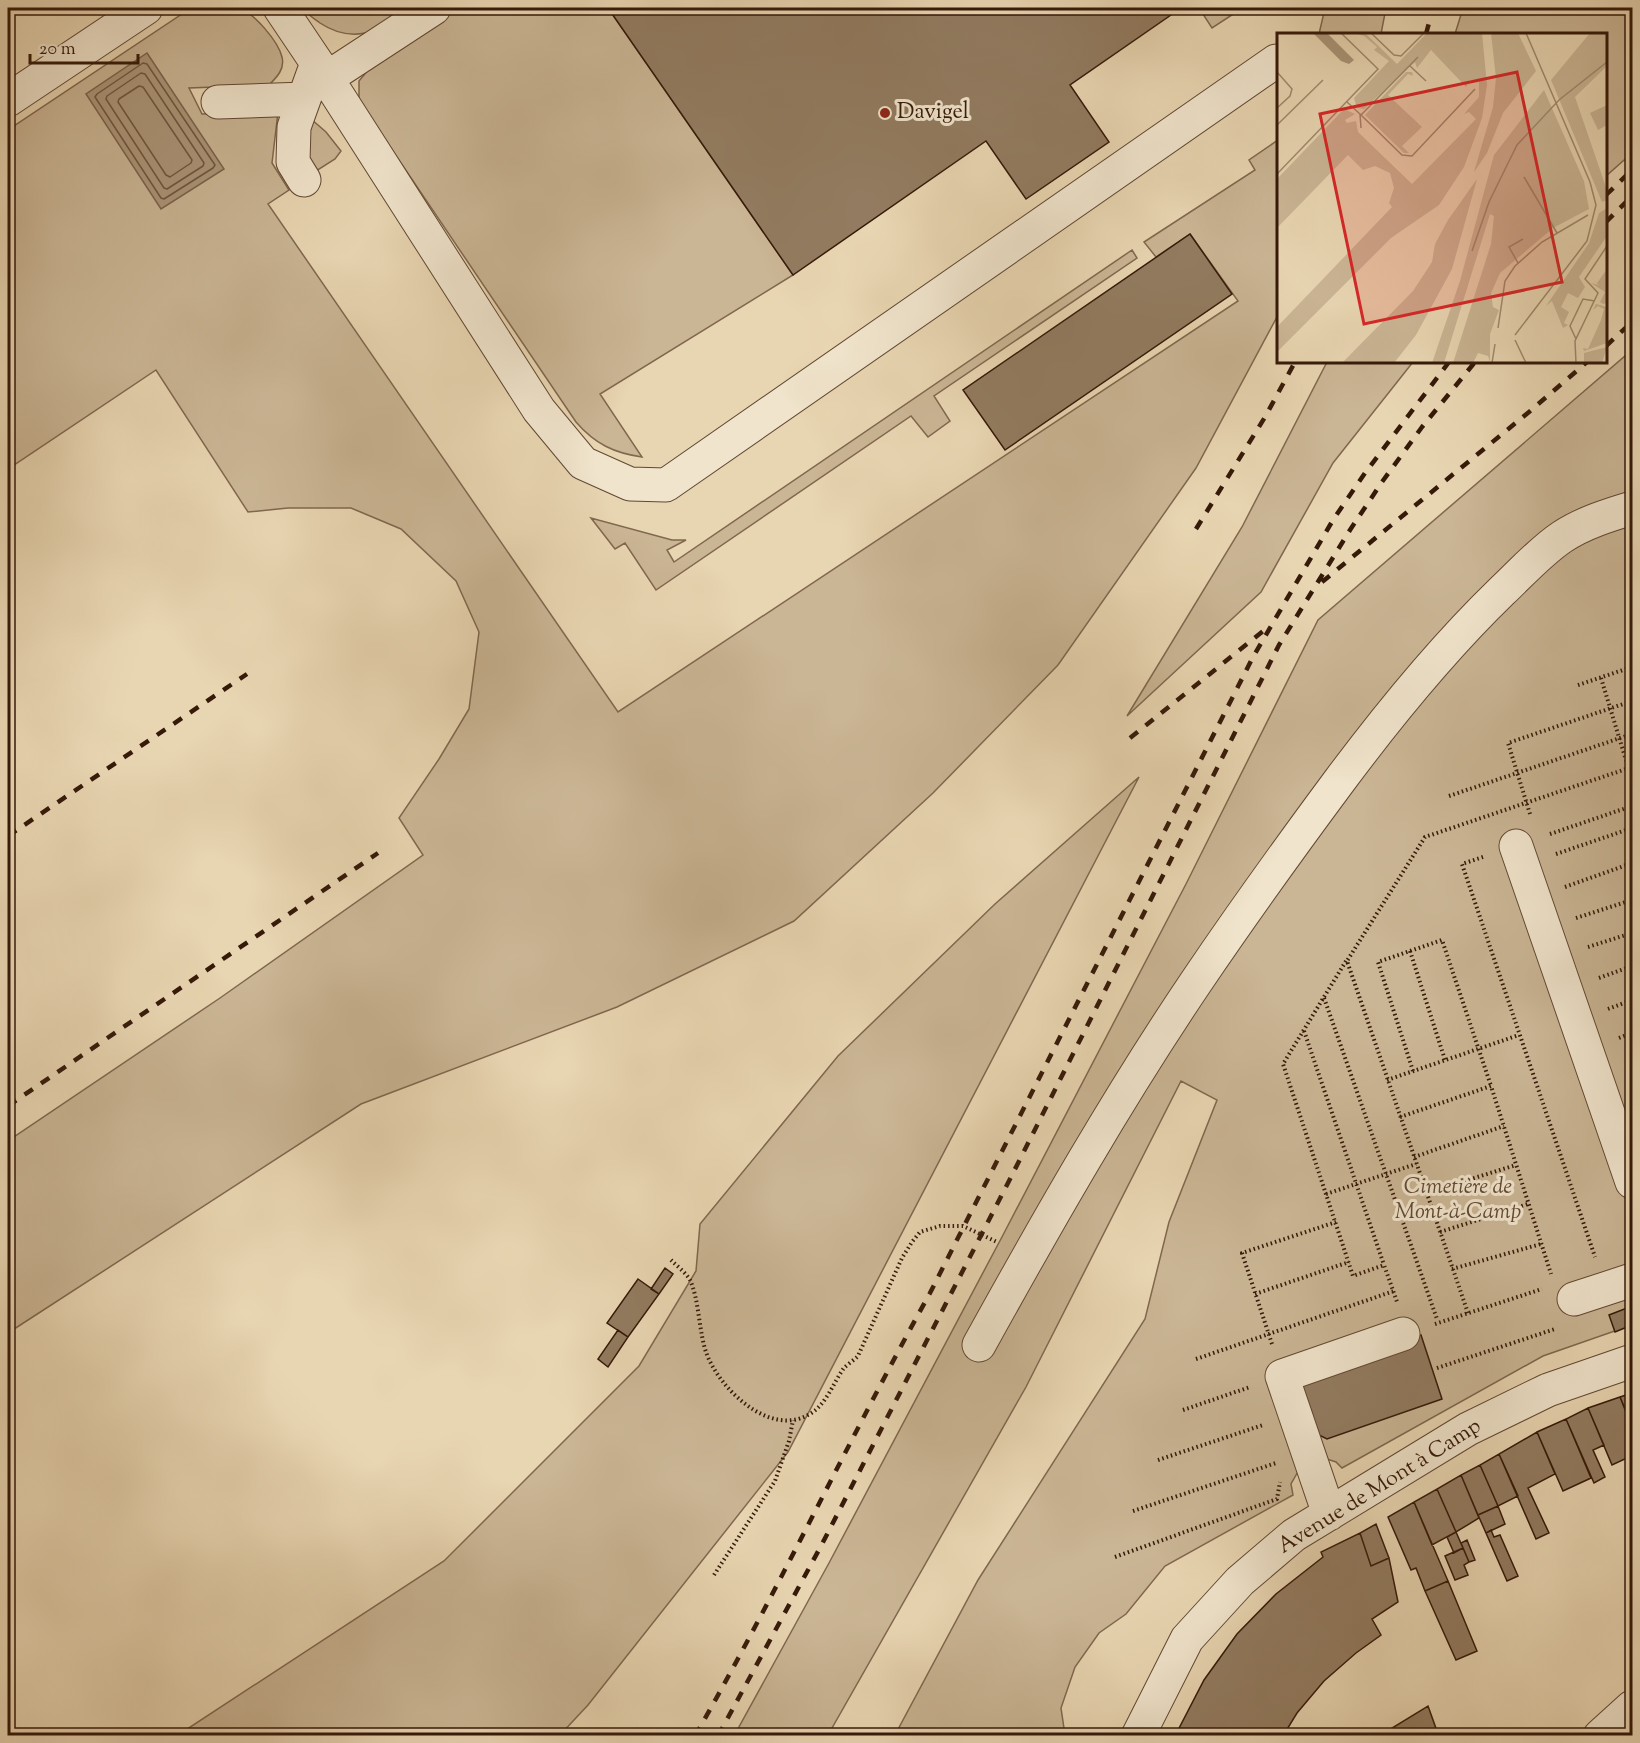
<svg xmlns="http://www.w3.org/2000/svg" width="1640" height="1743" viewBox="0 0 1640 1743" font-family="'Sorts Mill Goudy',serif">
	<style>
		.green { fill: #cab594; stroke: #80674e; stroke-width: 1.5 }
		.water { fill: #ab9578; stroke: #7c634c; stroke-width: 1.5 }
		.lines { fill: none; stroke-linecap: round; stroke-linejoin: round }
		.shore { stroke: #705740; stroke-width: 1.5 }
		.building { fill: #927b60; stroke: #351909; stroke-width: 1.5 }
		.minor-casing { stroke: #624833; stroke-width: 35 }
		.path { stroke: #351909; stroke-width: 4; stroke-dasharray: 1.5 3; stroke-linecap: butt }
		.minor { stroke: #f0e4cc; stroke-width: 33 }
		.rail { stroke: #351909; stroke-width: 4.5; stroke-dasharray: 10 10; stroke-linecap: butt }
		.poi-dot { fill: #8f2418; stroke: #f0e4cc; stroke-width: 2 }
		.labels { text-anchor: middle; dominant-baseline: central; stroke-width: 6; stroke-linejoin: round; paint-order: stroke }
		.poi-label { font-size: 22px; fill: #351909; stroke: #f0e4cc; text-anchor: start }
		.park-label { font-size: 22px; font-style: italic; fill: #624833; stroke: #f0e4cc }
		.street-label { font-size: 22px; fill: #351909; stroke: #f0e4cc }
		.inset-road { fill: none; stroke: #a08a6e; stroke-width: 1.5 }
		.view { fill: #d62828; fill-opacity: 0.15; stroke: #d62828; stroke-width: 3 }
		.inset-edge { fill: none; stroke: #351909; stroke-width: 3 }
	</style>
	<rect width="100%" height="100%" fill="#e8d5b1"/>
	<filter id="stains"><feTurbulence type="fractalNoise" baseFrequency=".00333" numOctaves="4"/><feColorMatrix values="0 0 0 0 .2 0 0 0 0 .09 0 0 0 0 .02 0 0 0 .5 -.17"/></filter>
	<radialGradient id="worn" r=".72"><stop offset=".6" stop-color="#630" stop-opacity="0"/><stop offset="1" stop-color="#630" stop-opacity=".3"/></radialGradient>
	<!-- green -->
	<path class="green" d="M191,8c14,0 34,-4 48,0 15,5 39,33 43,49 3,12 -5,20 -13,28l-80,3 13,26 76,-2 -6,51 17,27 -21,14 350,508 620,-411 -48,-67 -34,23 -12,-15 111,-72 -6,-10 29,-20v175l-82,153 -138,197 -125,128 -139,128 -177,86 -256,97 -353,229v-192l212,-143 203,-143 -24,-37 40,-59 30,-50 10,-77 -23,-51 -55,-52 -50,-21h-63l-40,4 -92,-142 -148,99v-339z
		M303,8h112c-30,20 -59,39 -95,15 -6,-5 -13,-8 -17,-15z
		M457,8h151l185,267 -193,119 42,63c-28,-4 -47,-13 -66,-35l-217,-321v-20l14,-17z
		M1199,8h37l2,3 -26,17z
		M1325,8h61l-5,26h-62z
		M1463,8h169v145l-26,23v-142h-151z
		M311,119l15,13 15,19 -6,8 -22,14 -6,-10z
		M1132,250l5,8 -203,138 16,25 -22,16 -17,-21 -255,174 -31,-47 -10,6 -24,-31 81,22h14l-19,10 7,12z
		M1632,350v975l-89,31 -201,112 -6,-6 -9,-3 -27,9 -9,16 2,11 -128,71 -39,48 -27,19 -24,34 -14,41 4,27h-170l83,-155 167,-261 24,-97 48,-122 -36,-19 -155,306 -198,348 -94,1 95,-173 174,-328 183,-351 132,-264z
		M1327,362h86l-80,101 -72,129 -134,124 115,-189z
		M1139,777l-351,675 -200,253 -28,30h-382l266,-174 195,-195 57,-95 4,-47 138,-168 157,-152z"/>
	<!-- water -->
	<path class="water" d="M147,53l77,116 -63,40 -75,-115z"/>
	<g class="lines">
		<!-- shore -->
		<path class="shore" d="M143,63l4,1 68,101 -2,3 -49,31 -3,-1 -66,-101 2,-3z
			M141,73l4,1 59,89 -1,3 -36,23 -3,-1 -58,-89 1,-3z
			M139,86l4,1 49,73 -1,3 -21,14 -4,-2 -48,-73 1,-3z"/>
	</g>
	<!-- building -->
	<path class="building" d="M608,8h573l-111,77 39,57 -83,57 -40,-58 -193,134z
		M1190,234l42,60 -227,156 -42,-60z
		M665,1268l8,6 -14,20 -8,-5z
		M638,1279l21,15 -31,43 -21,-14z
		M1632,1306v19l-17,7 -6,-17z
		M618,1330l10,7 -20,30 -10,-8z
		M1421,1335l21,64 -115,40 -10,-5 -18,-49 3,-9z
		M1632,1393v32l-12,-28z
		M1620,1397l12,30v33l-1,-4 -19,9 -24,-57z
		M1588,1408l16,37 -11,5 12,27 -11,6 -28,-64z
		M1566,1419l25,59 -28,13 -26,-59z
		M1537,1432l18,42 -27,14 21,45 -13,6 -37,-85z
		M1499,1454l19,42 -20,10 -18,-41z
		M1480,1465l18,41 -20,9 -17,-40z
		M1461,1475l18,43 -23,14 -19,-43z
		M1437,1489l19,43 -24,13 -18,-43z
		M1414,1502l34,79 -23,10 -9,-23 -5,2 -23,-53z
		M1498,1506l7,18 -19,9 -8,-18z
		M1376,1524l13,34 -18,8 -11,-33z
		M1491,1530l3,7 6,-2 18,41 -11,5 -21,-48z
		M1456,1532l7,16 -9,5 -7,-16z
		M1360,1533l11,33 18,-8 9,44 -26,17 9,16 -25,18 -32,28 -27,32 -14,23h-108l29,-56 33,-46 39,-40 47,-37 -2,-5z
		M1467,1540l8,20 -6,2 -8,-19z
		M1463,1548l6,14 -5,3 4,10 -13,5 -10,-24z
		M1448,1581l29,70 -21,9 -31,-69z
		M1428,1706l10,28 -4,2h-55z"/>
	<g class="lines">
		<!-- minor casing -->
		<g class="minor-casing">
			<path id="minor" d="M280,8l37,55 -23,64 -1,35 11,18
				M317,63l222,347 44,53 47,21 36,1 610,-424
				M327,78l107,-70
				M8,100l138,-92
				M218,102l86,-3
				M1516,846l116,336
				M1574,1299l58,-19
				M979,1345c68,-123 138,-246 217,-363 46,-68 95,-136 144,-202 50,-67 102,-131 162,-189 19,-18 39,-40 60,-54 21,-14 47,-22 70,-29
				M1329,1514l-47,-138 121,-42
				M1138,1736l49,-97 53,-58 54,-46 174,-106 80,-39 84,-29
				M1600,1736l32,-29"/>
		</g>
		<!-- path -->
		<path class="path" d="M1601,678l31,102
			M1578,685l54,-18
			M1449,796l183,-62
			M1530,814l-22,-71 124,-42
			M1550,834l82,-28
			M1556,854l76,-26
			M1483,857l-21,7 133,393
			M1565,887l67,-24
			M1576,918l56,-18
			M1588,947l44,-14
			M1410,951l35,109
			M1346,961l-63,103 70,212 31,-11 13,37
			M1599,978l33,-12
			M1324,998l113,321
			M1608,1009l24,-9
			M1304,1031l80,234
			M1619,1038l13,-5
			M1413,1071l-35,-109 64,-22 49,146
			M1387,1080l132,-45
			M1400,1117l91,-31 60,188
			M1414,1157l90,-31
			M1426,1193l90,-28
			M1326,1194l90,-30
			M1440,1232l88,-28
			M671,1260c6,6 15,13 19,20 9,19 9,52 16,72 12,35 62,85 102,63 18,-9 25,-32 36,-47 4,-4 10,-8 14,-12l44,-98 10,-16 8,-10 20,-6h23l34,16
			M1452,1269l89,-25
			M1255,1294l94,-32
			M1468,1313l-121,-352 78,-124 207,-70
			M1435,1324l107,-35
			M1272,1344l-30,-91 94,-31
			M1196,1359l198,-68
			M1437,1368l118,-39
			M1183,1410l67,-23
			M1158,1460l105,-35
			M1133,1511l143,-48
			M1115,1557l162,-58 3,-17
			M714,1575l61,-94 14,-40 4,-21"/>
		<!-- minor -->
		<use href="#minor" class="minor"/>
		<!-- rail -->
		<path class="rail" d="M1426,34l7,-26
			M1606,195l26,-25
			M1606,222l26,-26
			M1606,346l26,-24
			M1196,529l69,-112 30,-55
			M1322,582l207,-170 58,-50
			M1130,738l137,-110
			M8,836l239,-162
			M8,1106l370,-253
			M695,1736c83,-145 154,-297 235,-443l323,-636 80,-137 32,-47 84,-111
			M718,1736l103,-190 188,-365 270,-536 71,-115 32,-48 40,-55 53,-65"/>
	</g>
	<!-- markers -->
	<circle class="poi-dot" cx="885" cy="113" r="6"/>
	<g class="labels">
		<!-- poi labels -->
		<g class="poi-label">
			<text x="897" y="113">Davigel</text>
		</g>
		<!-- park labels -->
		<g class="park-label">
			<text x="1458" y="1188">Cimetière de<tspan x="1458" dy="25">Mont-à-Camp</tspan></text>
		</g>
		<!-- street labels -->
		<g class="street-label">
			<text transform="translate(1380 1487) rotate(-32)">Avenue de Mont à Camp</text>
		</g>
	</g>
	<!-- overview -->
	<g transform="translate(1277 33)">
		<rect width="330" height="330" fill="#e8d5b1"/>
		<path d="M77,0h11l32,31 30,-31h55l5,52 -5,33 -18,49 -25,38 -48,33 -114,114v-25l115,-120 -3,-4 5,-15 -4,-15 -15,-7 -12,4 -15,-15 -71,73v-49l67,-70 11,5 -10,6 2,3 9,-2 2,11 54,52 64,-65 -7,-7 -5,2 15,-17v-17h-9l-4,7 -35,-37 -14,18 -2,-6 -51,47 -7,-1 -3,-10 35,-37 -15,-11 3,-3 -13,-11zM214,0h27l18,38 -33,42 -16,40 -13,19 19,-65 3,-29zM313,0h17v33l-32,31 32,93v10l-5,2 -51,-122zM129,39h6l1,4 -5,-2 -20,21 34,32 -20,19 7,7h-5l-39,-38zM267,57l40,91 5,28 -36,19 -53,45 -9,20 2,14 6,3 -9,24v28l-2,-6 -10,-3 -5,10h-20l38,-119 3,-28 -4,-2 -46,149h-12l28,-82 34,-126zM330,72v20l-9,5 -8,-17zM200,146l-25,90 -36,66 -22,28h-52l71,-72 19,-29 3,-18 13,-24zM330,175v28l-28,41 6,10 -7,11 -10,-5 -7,14 8,5 -5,11 4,2 -5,3 -11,-27 -6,5 43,-63 10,-30zM330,236v34l-4,1 -3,-2 5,-10 -14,-9 8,2 -7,-6 5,4zM319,271l11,3v36l-23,8 -1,-3 5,1 13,-29 3,-11 -6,-3 -5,4zM330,314l-5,16h-18v-10z" fill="#cab594"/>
		<path d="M36,0h14l27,27 -5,4 -8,-3z" fill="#ab9578"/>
		<path class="inset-road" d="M94,0l23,22 7,1 23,-23M133,33l16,15M0,39l15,17 -2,7 -13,12M70,69l13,12 1,14M83,81l42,41 10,1 63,-67M84,82l57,-58M0,92l46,-45M0,141l101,-105 -37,-36M247,144l33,56M195,218l17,-49 28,-57 42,-45 48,-38M241,230l-9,-16 14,-8M221,295l7,-47 10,-15 27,-24 46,-27M238,302l72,-94 9,-36 -6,-23 -64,-149M299,306l-6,-13 13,-27 12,2M238,307l11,23M215,330l3,-19M299,330l-1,-22 23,-48 -13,-14 22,-33"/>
		<path class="view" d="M240,39l45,210 -198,42 -44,-210z"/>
		<rect width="330" height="330" class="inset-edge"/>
	</g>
	<!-- margin -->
	<rect width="1640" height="1743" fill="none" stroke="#e8d5b1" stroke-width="30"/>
	<rect x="9" y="9" width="1622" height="1725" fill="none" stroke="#351909" stroke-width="3"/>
	<rect x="15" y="15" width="1610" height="1713" fill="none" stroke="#351909" stroke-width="1.5"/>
	<!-- scale -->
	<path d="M30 54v9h108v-9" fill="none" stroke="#351909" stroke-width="3"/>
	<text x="39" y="54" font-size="18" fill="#351909" stroke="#f0e4cc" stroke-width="4.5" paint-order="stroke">20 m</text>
	<rect width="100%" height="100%" filter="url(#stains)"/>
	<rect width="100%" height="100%" fill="url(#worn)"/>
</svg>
